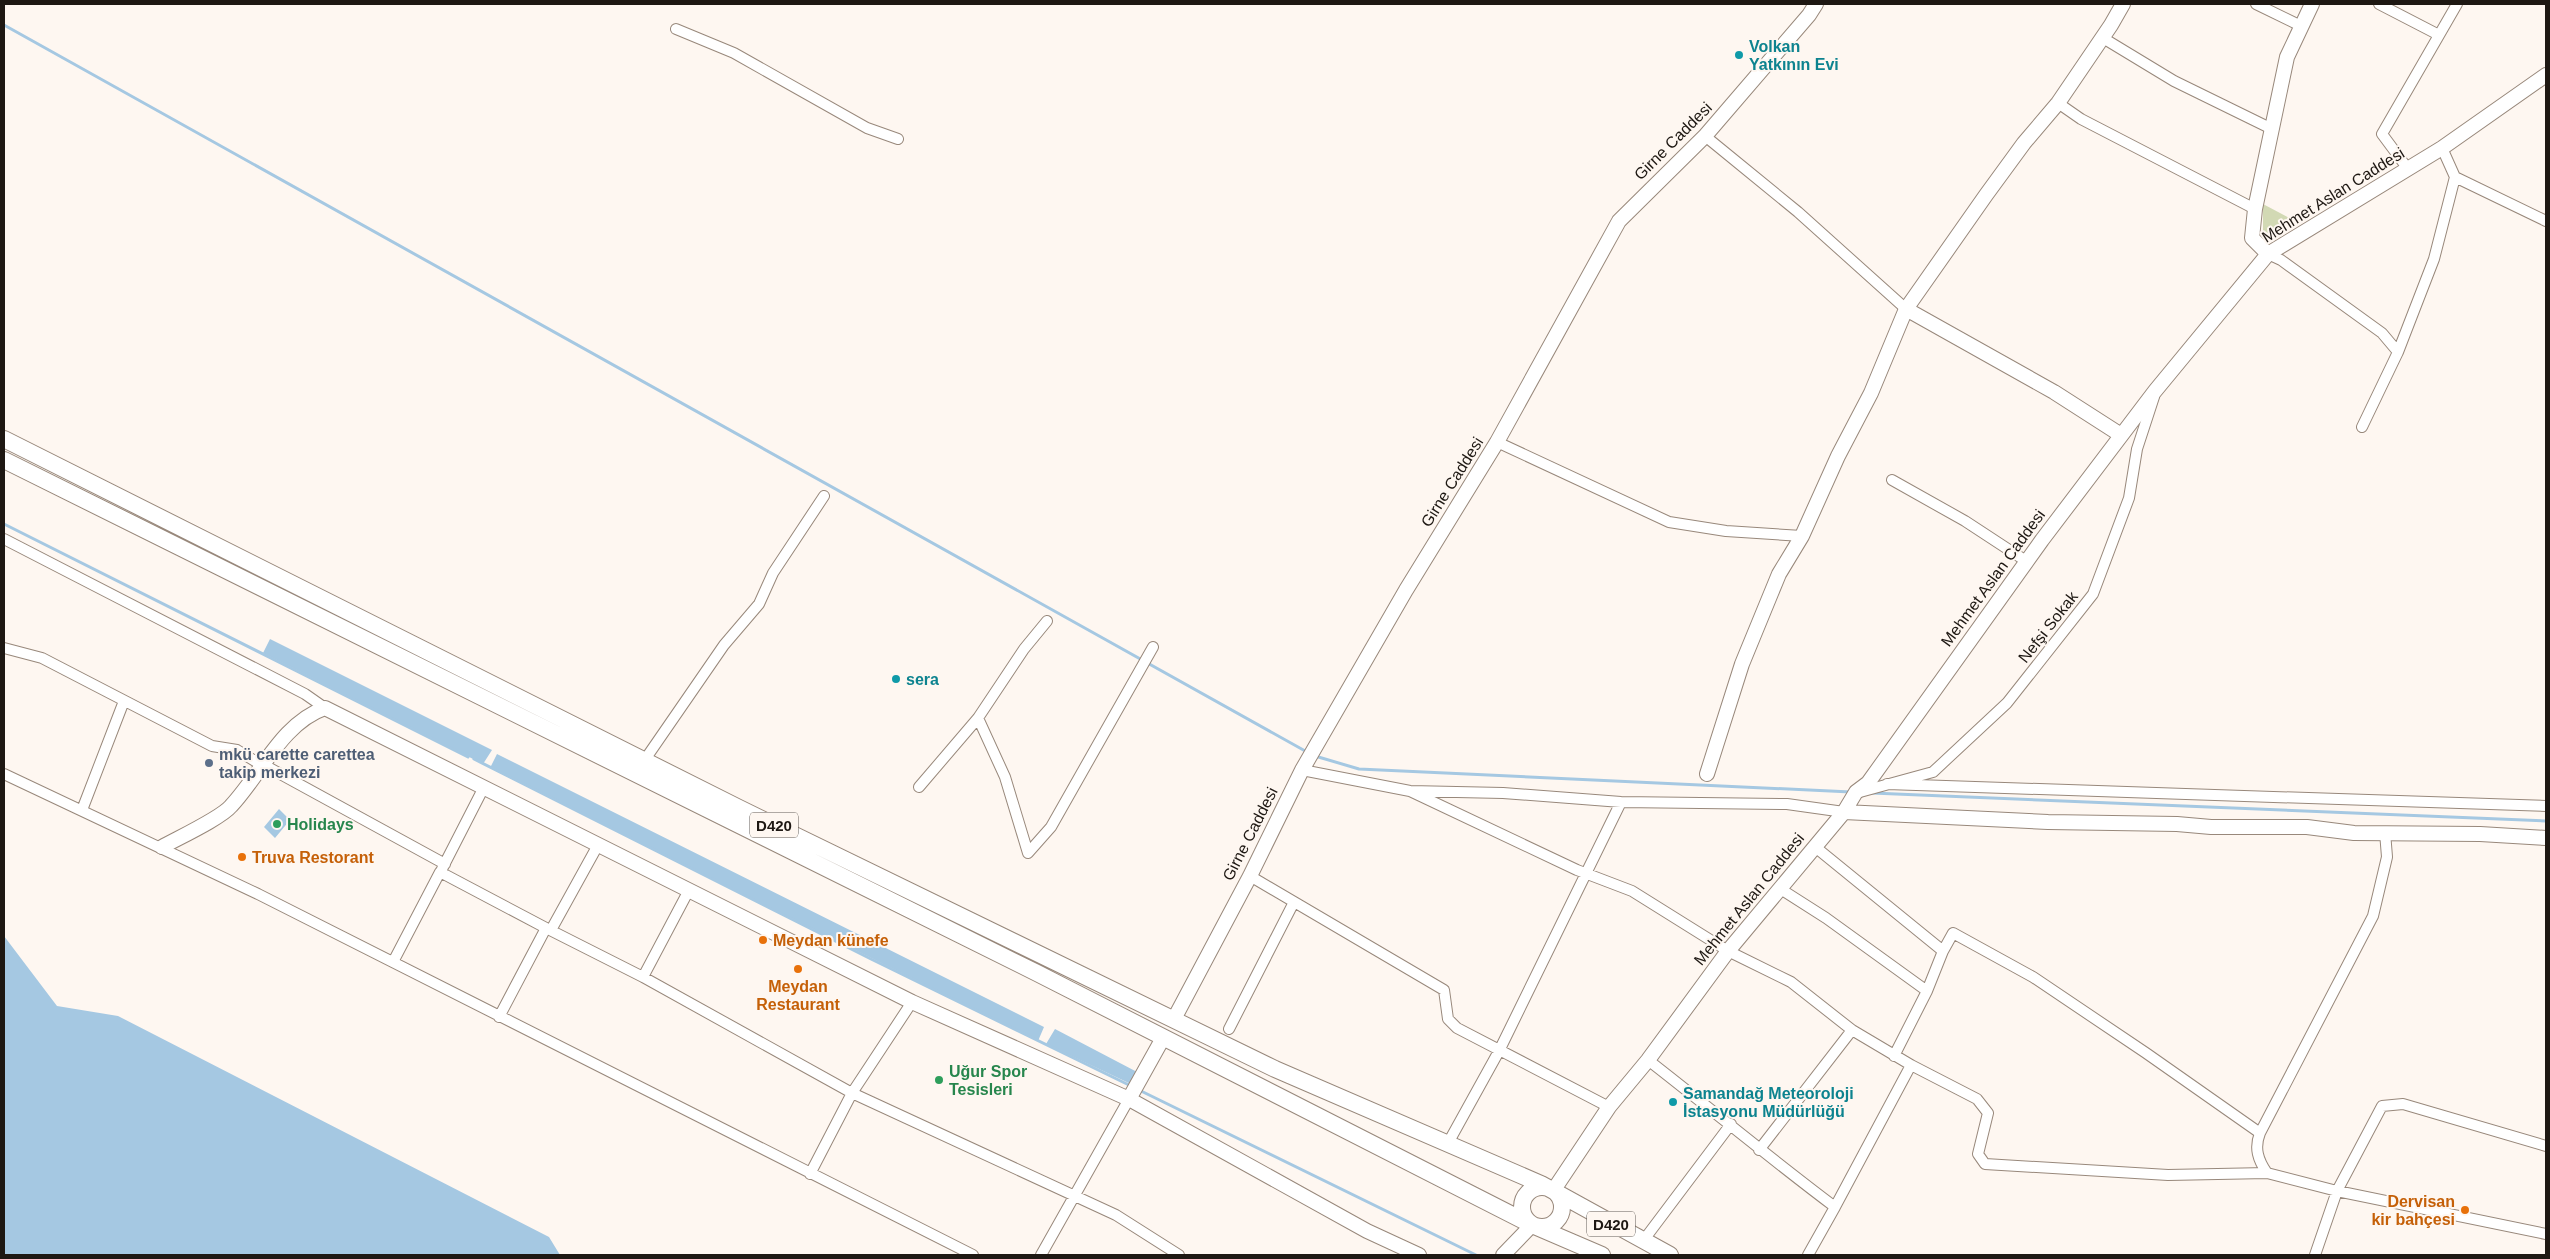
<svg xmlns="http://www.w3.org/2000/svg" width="2550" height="1259" viewBox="0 0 2550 1259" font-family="Helvetica,sans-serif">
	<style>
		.green { fill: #d2d9b4 }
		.water { fill: #a5c8e2 }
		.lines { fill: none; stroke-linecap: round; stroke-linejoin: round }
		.stream { stroke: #a5c8e2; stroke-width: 3 }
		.minor-casing { stroke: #98887b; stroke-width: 12 }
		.tertiary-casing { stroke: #98887b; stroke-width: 16 }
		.primary-casing { stroke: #98887b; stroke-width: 18 }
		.minor { stroke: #fff; stroke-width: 10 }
		.tertiary { stroke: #fff; stroke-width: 14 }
		.primary { stroke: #fff; stroke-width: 16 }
		.culture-dot { fill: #0f9aa8; stroke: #fef7f1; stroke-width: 2 }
		.service-dot { fill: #5c6f8a; stroke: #fef7f1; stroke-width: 2 }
		.leisure-dot { fill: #2e9e5b; stroke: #fef7f1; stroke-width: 2 }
		.food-dot { fill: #e8710a; stroke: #fef7f1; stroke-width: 2 }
		.labels { text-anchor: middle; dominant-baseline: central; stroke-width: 4; stroke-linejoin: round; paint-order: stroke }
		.shield { fill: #fef7f1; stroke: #615b56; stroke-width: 1 }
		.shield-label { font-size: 15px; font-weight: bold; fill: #1e1813 }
		.culture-label { font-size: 16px; font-weight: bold; fill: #0d838f; stroke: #fef7f1; text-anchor: start }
		.street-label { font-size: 16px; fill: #1e1813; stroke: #fef7f1 }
		.service-label { font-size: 16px; font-weight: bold; fill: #4e5e75; stroke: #fef7f1; text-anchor: start }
		.leisure-label { font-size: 16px; font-weight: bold; fill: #27864d; stroke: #fef7f1; text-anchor: start }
		.food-label { font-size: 16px; font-weight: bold; fill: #c56008; stroke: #fef7f1; text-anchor: start }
	</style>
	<rect width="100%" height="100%" fill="#fef7f1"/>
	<!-- green -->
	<path class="green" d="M2263,204l30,16 -30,18z"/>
	<!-- water -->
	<path class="water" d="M270,639l222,111 -9,14 -220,-111z
		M497,754l547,273 -6,14 -548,-273z
		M279,809l11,11 -15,18 -11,-11z
		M4,936l53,70 61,10 431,221 11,18h-556z
		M1055,1029l84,44 -6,12 -87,-41z"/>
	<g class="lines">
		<!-- stream -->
		<path class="stream" d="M4,25l1303,727
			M4,524l464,233
			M1315,756l44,13 492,23
			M474,759l397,200 260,127
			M1872,793l674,28
			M1139,1090l337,165"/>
		<!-- minor casing -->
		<g class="minor-casing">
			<path id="minor" d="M2256,4l45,22
				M2379,4l60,31
				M676,29l58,24 133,75 31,11
				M2103,38l71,43 98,48
				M2058,103l23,16 174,90
				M1705,136l93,76 108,97
				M2408,169l-26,-35 75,-130
				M2455,177l91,44
				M2268,254l13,6 101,73 16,19
				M2362,427l36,-75 36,-93 21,-82 -13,-29
				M1497,442l172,80 57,9 76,5
				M1892,480l73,41 61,40
				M4,539l301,155 20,14
				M4,648l38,10 170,88 25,4 26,16
				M978,718l27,59 23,76
				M644,761l80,-116 35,-41 14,-31 51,-77
				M264,765l181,99
				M1302,770l108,21 93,2 118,9 166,2 57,8
				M4,774l254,120 715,361
				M1887,784l659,22
				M919,787l59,-69 46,-69 23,-28
				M1410,791l167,79 55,21 96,60 63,31 61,48 -93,120
				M1860,792l73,-20 74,-69 86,-109 36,-96 8,-49 17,-52
				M82,810l42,-109
				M1814,846l129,105 -16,40 -33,65
				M1028,853l23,-26 102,-180
				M442,869l42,-82
				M1250,876l194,114 4,29 9,9 152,79
				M1779,888l47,30 101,73
				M551,930l47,-85
				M393,962l47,-90 106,56
				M643,977l46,-87
				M499,1017l47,-89 97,49 209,116 264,122 63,40
				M1229,1029l65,-127
				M1648,1060c63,49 123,99 187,147l-27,48
				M1911,1065l66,34 11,14 -10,41 7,10 183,11 99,-2c-9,-13 -13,-25 -7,-40l-114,-80 -113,-76 -80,-44 -10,18
				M2260,1133l113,-217 14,-59 -2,-25
				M1447,1145l52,-94 122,-249
				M2267,1173l70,18 209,43
				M810,1174l42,-81 60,-91
				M1835,1207l76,-142 -59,-35
				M1643,1241l88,-117
				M1041,1255l88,-156
				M2315,1255l22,-64 45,-85 21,-2 143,42"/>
		</g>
		<!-- tertiary casing -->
		<g class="tertiary-casing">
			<path id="tertiary" d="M2268,254l-16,-16 3,-29 32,-152 25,-53
				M1906,309l148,83 67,43
				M1707,774l35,-110 37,-90 23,-38 36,-80 33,-63 35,-84 80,-114 38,-52 34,-40 53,-78 12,-21
				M1844,812l204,10 129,2 34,3h96l47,6 126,1 66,4
				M162,847c16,-9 59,-29 69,-41 30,-32 51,-83 94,-98l587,294 217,97 238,132 52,24
				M1174,1019l76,-143 52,-106 104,-180 91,-148 122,-221 86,-85 104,-121 7,-11
				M1129,1099l34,-61
				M1553,1191l56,-84 39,-47 80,-109 116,-139 12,-20 12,-9 174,-243 113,-149 113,-137 174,-106 104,-73
				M1503,1255l29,-30"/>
		</g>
		<!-- primary casing -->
		<g class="primary-casing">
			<path id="primary" d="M4,439l735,369 536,261 266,115 129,71
				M4,460l1033,513 495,252 70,30
				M1522 1207a20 20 0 1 1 40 0a20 20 0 1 1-40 0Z"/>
		</g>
		<!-- minor -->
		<use href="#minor" class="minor"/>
		<!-- tertiary -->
		<use href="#tertiary" class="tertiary"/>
		<!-- primary -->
		<use href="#primary" class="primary"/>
	</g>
	<!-- markers -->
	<g class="culture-dot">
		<circle cx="1739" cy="55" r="5"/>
		<circle cx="896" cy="679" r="5"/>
		<circle cx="1673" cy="1102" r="5"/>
	</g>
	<circle class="service-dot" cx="209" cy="763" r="5"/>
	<g class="leisure-dot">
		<circle cx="277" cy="824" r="5"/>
		<circle cx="939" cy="1080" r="5"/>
	</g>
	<g class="food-dot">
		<circle cx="242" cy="857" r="5"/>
		<circle cx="763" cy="940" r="5"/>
		<circle cx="798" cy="969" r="5"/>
		<circle cx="2465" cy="1210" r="5"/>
	</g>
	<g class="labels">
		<!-- shield labels -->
		<g class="shield">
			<rect x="750" y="812.5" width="48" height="25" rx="4"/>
			<rect x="1587" y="1211.5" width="48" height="25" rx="4"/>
		</g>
		<g class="shield-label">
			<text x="774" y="825">D420</text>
			<text x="1611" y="1224">D420</text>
		</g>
		<!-- culture labels -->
		<g class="culture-label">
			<text x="1749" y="46">Volkan<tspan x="1749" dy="18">Yatkının Evi</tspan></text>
			<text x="906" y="679">sera</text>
			<text x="1683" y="1093">Samandağ Meteoroloji<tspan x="1683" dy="18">İstasyonu Müdürlüğü</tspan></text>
		</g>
		<!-- street labels -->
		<g class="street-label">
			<text transform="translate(1673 141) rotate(-45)">Girne Caddesi</text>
			<text transform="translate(2333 195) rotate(-32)">Mehmet Aslan Caddesi</text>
			<text transform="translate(1452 482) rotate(-58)">Girne Caddesi</text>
			<text transform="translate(1993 578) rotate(-54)">Mehmet Aslan Caddesi</text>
			<text transform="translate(2048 627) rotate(-52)">Nefşi Sokak</text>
			<text transform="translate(1250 834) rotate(-63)">Girne Caddesi</text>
			<text transform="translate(1749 899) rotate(-51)">Mehmet Aslan Caddesi</text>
		</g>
		<!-- service labels -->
		<g class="service-label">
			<text x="219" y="754">mkü carette carettea<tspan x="219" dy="18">takip merkezi</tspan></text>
		</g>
		<!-- leisure labels -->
		<g class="leisure-label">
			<text x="287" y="824">Holidays</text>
			<text x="949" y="1071">Uğur Spor<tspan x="949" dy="18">Tesisleri</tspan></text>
		</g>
		<!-- food labels -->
		<g class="food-label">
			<text x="252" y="857">Truva Restorant</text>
			<text x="773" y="940">Meydan künefe</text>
			<text x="798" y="986" text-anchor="middle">Meydan<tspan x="798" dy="18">Restaurant</tspan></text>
			<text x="2455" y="1201" text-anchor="end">Dervisan<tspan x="2455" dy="18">kir bahçesi</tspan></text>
		</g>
	</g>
	<!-- border -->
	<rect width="2550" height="1259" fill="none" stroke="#1e1813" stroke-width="10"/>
</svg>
